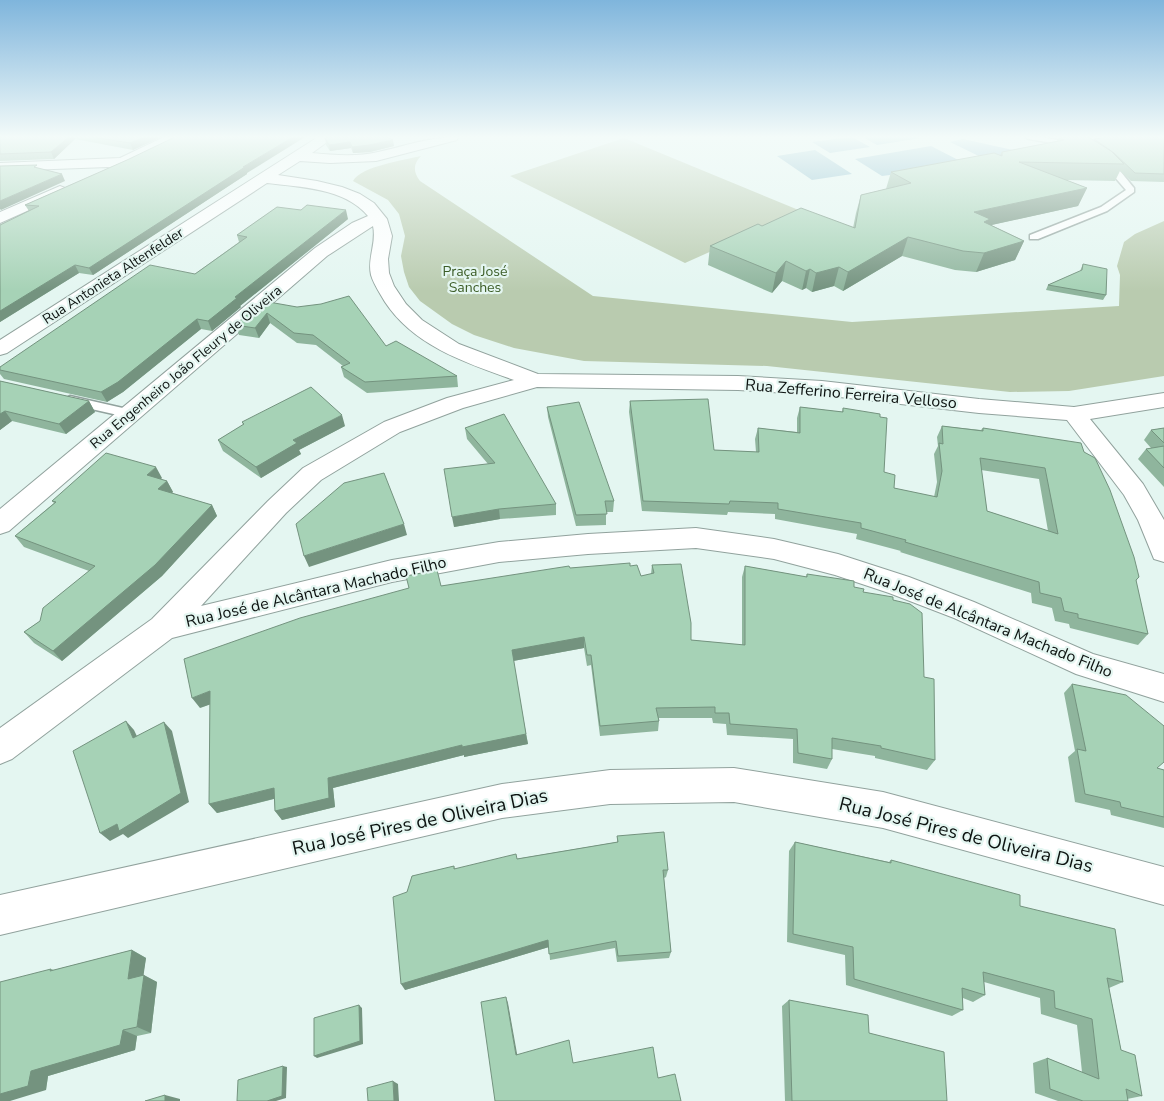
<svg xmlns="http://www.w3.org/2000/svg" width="1164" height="1101" viewBox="0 0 1164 1101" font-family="'Nunito Sans',sans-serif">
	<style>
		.green { fill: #b9cbaf }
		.water { fill: #83b7c9 }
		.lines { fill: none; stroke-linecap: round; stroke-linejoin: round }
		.lane-casing { stroke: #91a29d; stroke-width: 3 }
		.street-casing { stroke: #91a29d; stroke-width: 2 }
		.lane { fill: #fff; fill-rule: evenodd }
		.street { fill: #fff; fill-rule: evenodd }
		.wall { fill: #8fb59d; fill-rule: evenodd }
		.shaded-wall { fill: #74937f }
		.building { fill: #a6d2b6; stroke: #74937f; fill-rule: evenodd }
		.labels { text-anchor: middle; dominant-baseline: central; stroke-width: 4.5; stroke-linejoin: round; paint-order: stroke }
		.far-park-label { font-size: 14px; fill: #3b5c26; stroke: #e4f6f1 }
		.far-street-label { font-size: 14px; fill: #0d1311; stroke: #e4f6f1 }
		.street-label { font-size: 16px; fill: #0d1311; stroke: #e4f6f1 }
		.near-street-label { font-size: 19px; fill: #0d1311; stroke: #e4f6f1 }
	</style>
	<rect width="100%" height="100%" fill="#e4f6f1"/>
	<!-- green -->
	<path class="green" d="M624,138l177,73 -116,52 -175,-87z
		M421,156c-8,8 -8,16 -1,25l173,115 259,26 267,-16 1,-31 -3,-9 7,-24 11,-8 29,-13v155l-95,15 -59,1 -243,-26 -183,-5 -70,-13 -40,-13 -22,-11 -32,-23 -11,-14 -5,-15 -3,-16 4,-20 -6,-22 -11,-14 -35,-19c8,-15 52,-21 68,-25z"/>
	<!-- water -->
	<path class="water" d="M852,137l18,10 -40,6 -18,-11z
		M863,137h55l3,1 -44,7z
		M963,139l50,11 -20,13 -43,-21z
		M931,146l37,19 -86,11 -27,-17z
		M815,150l37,24 -40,6 -35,-24z"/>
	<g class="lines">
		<!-- lane casing -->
		<g class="lane-casing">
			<path id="lane" d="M1025,137h15l30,5 4,2 -4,2 -41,-7z
				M1100,159c13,-1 26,20 34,29v4l-27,19 -69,28h-8v-4l71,-28 25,-17 -19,-22 -7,-5z
				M70,396l66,15 2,3 -7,4 -66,-15 -2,-3z"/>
		</g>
		<!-- street casing -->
		<g class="street-casing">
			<path id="street" d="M164,137h17l-2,3 -64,30 -7,-3 -108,4v-8l120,-5z
				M318,137h16l-22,16c21,2 46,4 66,-1 27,-6 52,-15 80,-15l-1,3 -81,21 -46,2 -30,-2 -22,14 39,6 25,6 18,7 14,9 13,16 5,17 -4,23 1,14 5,13 12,18 16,16 37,24 79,30 200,2 84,5 157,18 95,8 90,-14v14l-74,12 53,65 21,36v42l-10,-3 -16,-39 -14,-25 -57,-75 -88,-7 -157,-18 -84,-5 -201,-3 -74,21 -63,24 -79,48 -35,33 -85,93 191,-46 107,-18 89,-8 108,-6 78,11 64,15 71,23 65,25 119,52 71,20v28l-88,-28 -122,-56 -65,-25 -54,-18 -61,-16 -78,-11 -108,6 -89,8 -107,20 -220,56 -160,121 -12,5v-36l152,-109 116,-118 35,-33 81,-46 63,-24 67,-18c-48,-17 -100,-34 -129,-78 -5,-9 -11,-17 -14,-27 -4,-17 6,-32 2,-49l-46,30 -318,275 -9,3v-25l315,-261 37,-25 16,-7c-23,-28 -68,-29 -101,-33l-260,170 -7,2v-15z
				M60,186l5,2 3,3 -3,3 -65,29v-11z
				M734,768l149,24 281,75v38l-281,-77 -149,-26 -124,2 -108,14 -502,117v-40l502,-111 108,-14z"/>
		</g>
		<!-- lane -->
		<use href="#lane" class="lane"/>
		<!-- street -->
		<use href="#street" class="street"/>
	</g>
	<!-- wall -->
	<path class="wall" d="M0,137h161l-28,13 -58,-11 -21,20 -54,2z
		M1164,137v45l-33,-1 -11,-10 -5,10 -49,-1 21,8 -9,18 -87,19 33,16 -9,19 -39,12 -21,-2 -53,-14 -59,35 -9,-5 -22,6 -6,-4 -4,2 -20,-9 -10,12 -64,-28 2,-19 52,-20 91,2 3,-15 5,-18 25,-6 5,-17 109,-17 2,-3 55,-11 2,-3 34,2 1,-1z
		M325,138l69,8 -24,6 -17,1 -2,-5 -21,3 -4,-6z
		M127,160l120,13v1l-154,101 -14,-2 -79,49v-97l29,-14 -4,-6z
		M348,219l-108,87 1,1 -29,24 -11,-2 -78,63 -16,10 -103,-23 -4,-5v-7l195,-93 44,-32 -2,-7z
		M1083,264l23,31 -3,5 -57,-10 2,-5 32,-14z
		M263,301l123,45 71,30 1,11 -91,6 -23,-16 -3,-10 2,-1 -27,-21 -19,-2 -27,-20 -11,15 -20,-3 -4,-10z
		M0,381l89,20 6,11 -29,22 -54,-13 -12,9z
		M630,401l84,49 42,2 -1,-13 3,-11 39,4v-14l3,-11 42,5 1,-4 51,80 40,9 3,-15 -3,-28 4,-8 -1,-9 5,-11 39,4 2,-2 101,24 55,125 -3,4 12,53 -10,11 -68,-17 -1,-4 -14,-3 -3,-13 -20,-5 -1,-10 -131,-41 1,-1 -45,-12 1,-5 -82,-15v-5l-47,-2 -1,3 -85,-4 -13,-99zM981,470l58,9 9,52 -61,-20z
		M547,407l67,94 -1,11h-7v13l-30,1 -28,-109z
		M242,422l103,4 -46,24 2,4 -40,24 -38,-27 -5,-11 25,-15z
		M465,428l91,76v11l-56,4 -46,8 34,-63 -21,-25z
		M1164,428v59l-26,-28 8,-10 5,-1 -7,-8 7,-10z
		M162,478l-2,1 7,2 6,11 -2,1 41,12 5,11 -55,60 -100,85 -28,-18 -10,-11 16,-11 49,-50 -65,-24 -9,-11 39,-33 -2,-2z
		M652,565l39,75 51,5v-68l3,-11 61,11 1,-3 47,13 9,5 30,8 31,77 11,83 -8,10 -52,-12v-2l-43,-7v10l-5,10 -34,-6v-24l-66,-4 -1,-11 -13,-1 -1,-5h-53v3l-1,10 -58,5 -9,-71 -4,1 -3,-18 -71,13 15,83 -64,13v-2l-131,33 2,19 -53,13 -7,-9 -1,-12 -57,14 -8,-9 1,-100 -10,4 241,-122 129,-18 60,-2 11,10 10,-2z
		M1072,684l85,84 7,2v58l-53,-13 -1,-5 -35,-8 -7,-45 7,-6 -11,-58z
		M617,836l51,34 -2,7 -2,1 7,74 -2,6 -52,4 -2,-14 -65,12 -1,-13 -144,43 2,-98 47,-26 1,3 162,-27z
		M795,842l94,20 2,-2 129,46 103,76 -14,6 12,62 21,46 -15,3 1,2h-70l-23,-8 -2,-30 14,-5 35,14 -5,-47 -36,-11 -1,-16 -56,-16 1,13 -12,7 -10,-4v12l-11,6 -106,-31 -1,-30 -58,-13 2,-91z
		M132,950l14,8 -3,17 14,7 -6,51 -14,3 -2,14 -87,26 -2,14 5,-121 3,1z
		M789,1000l80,33 78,68h-162l-3,-95z"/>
	<!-- shaded-wall -->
	<path class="shaded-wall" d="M69,137h5l1,2 -21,20 -3,-7z
		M145,137h16l-28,13 -3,-7z
		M293,137h12l-58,36v1l-154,101 -4,-7 154,-101z
		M393,140l1,6 -24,6 -17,1 -1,-6z
		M350,142l1,6 -21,3 -1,-6z
		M62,174l3,7 -64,29 -1,-1v-8z
		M1087,188l-9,18 -91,20 -13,-14z
		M346,210l2,9 -108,87 1,1 -29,24 -4,-10 27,-24z
		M908,237l-6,19 -59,35 5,-19z
		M1024,241l-9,19 -39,12 8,-19z
		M786,261l-4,20 -10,12 4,-20z
		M75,265l4,8 -79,49v-11z
		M839,267l-5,19 -22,6 4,-19z
		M810,269l-4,19 -4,2 4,-19z
		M267,313l3,10 -11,15 -4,-10z
		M197,319l4,10 -78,63 -16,10 -6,-10z
		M89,401l6,11 -29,22 -7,-10z
		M5,411l7,10 -12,9v-16z
		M342,415l3,11 -46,24 2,4 -40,24 -5,-11 37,-27z
		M156,467l6,11 -8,7 -7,-10z
		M167,481l6,11 -8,8 -7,-11z
		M212,505l5,11 -55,60 -100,85 -9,-10z
		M499,509l1,10 -46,8 -2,-10z
		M404,524l3,11 -98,32 -5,-11z
		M584,637v11l-71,13 -1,-11z
		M210,691l7,11 -17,6 -8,-10z
		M126,721l8,9 8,17 -9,-9z
		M164,722l8,9 17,71 -61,36 -5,-4 -13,7 -10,-8 17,-9z
		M526,734l2,10 -64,13v-2l-131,33 2,19 -53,13 -7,-9 53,-33 134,-33z
		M274,788l7,9 -64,16 -8,-9z
		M548,940l1,7 -144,43 -4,-6z
		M132,950l14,8 -4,28 -14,-7z
		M144,975l13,7 -6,51 -14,-6z
		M506,997l2,6 10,56 -2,-4z
		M359,1005l3,3 1,36 -46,14 -3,-2z
		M123,1030l14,6 -2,14 -87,26 -2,14 -36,11h-10v-7l31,-23z
		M283,1066l4,1 -1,31 -10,3h-9z
		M393,1081l5,3 1,17h-5z
		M165,1095l15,4v2h-15z"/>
	<!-- building -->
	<path class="building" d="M0,137h69l-18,15 -51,2z
		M92,137h53l-15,6z
		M175,137h118l-50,30h2l-156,101 -14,-3 -75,46v-86l39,-19 -14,-1 102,-45z
		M328,137h59l6,3 -24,5 -17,2 -2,-5 -21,3 -4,-7z
		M1067,137h19l4,1 21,13 13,13 -105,-2 68,26 -113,24 16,7 -6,3 40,19 -40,12 -21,-2 -55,-14 -60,35 -9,-5 -23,6 -6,-4 -4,2 -20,-10 -10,12 -66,-27 48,-22 4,2 39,-18 54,20 6,-33 50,-12 -20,-11 103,-19 8,3v-4l62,-12 -5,-2z
		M1109,137h55v37l-29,-1 -21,-20 -20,-14z
		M37,165l-3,2 28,7 -62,27v-35z
		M307,205l39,5 -111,87 2,1 -29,23 -11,-2 -79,63 -17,10 -101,-22v-3l150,-102 45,9 52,-37 -10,-2 40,-28 24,3z
		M1083,264l24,5 -1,26 -58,-10 34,-15z
		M349,296l37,50 10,-5 61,35 -92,6 -24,-15 9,-4 -37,-28 -19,-2 -27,-20 -12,15 -20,-3 28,-24 34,6 24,-3z
		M0,381l89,20 -30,23 -54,-13 -5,3z
		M311,387l31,28 -49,25 4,3 -41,24 -38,-27 26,-16 -2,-2z
		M708,399l6,51 45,2 -1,-24 42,5v-26l43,5v-4l37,6v3l7,1 -3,54 11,3 -1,13 43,9 5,-26 -3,-28 4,1 -1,-18 41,5v-3l98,15 3,9 11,6 15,32 24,67 5,20 -3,3 12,54 -70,-16v-4l-14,-3 -3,-13 -21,-5 -1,-11 -134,-40 1,-2 -45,-12v-5l-83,-14v-6l-48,-2 -1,3 -86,-3 -13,-100zM980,458l65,10 13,66 -71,-23z
		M579,402l35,99h-9l2,13 -31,1 -29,-108z
		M504,414l52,90 -57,5 -47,8 -8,-48 51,-6 -30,-35z
		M1164,428v15l-13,-13z
		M1164,446v22l-18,-19z
		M106,453l50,14 -9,8 20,6 -9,8 54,16 -57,60 -102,86 -29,-19 16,-11 3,-13 52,-42 -80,-30 41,-34 -4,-1z
		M384,473l20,51 -100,32 -8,-32 48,-41z
		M630,563v3l7,-1 4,11 13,-3 -2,-8 29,-1 10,59v17l54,5v-79l62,11v-3l47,7v6l10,2 -1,3 30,5v3l17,4 12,9 2,64 10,2 1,81 -54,-12v-2l-49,-8v21l-34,-6 -1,-24 -67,-5 -1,-11h-14v-6l-59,1 3,13 -59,5 -9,-71h-4l-3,-18 -72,13 14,84 -64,13v-2l-134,33 1,20 -54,13 -1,-23 -65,16 1,-113 -18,7 -8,-39 116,-41 109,-30 -3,-12 31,-6 4,16 128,-20 1,2z
		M1072,684l54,11 38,31v36l-7,6 7,2v47l-43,-10 -1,-5 -35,-8 -8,-45 9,2z
		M126,721l7,17 31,-16 17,71 -62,38 -2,-7 -17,9 -27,-82z
		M664,832l4,38h-5l8,82 -53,4 -2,-15 -67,13 -1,-14 -147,44 -8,-87 14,-5 5,-16 42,-10v3l62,-15 1,5 101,-17 -1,-6z
		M795,842l96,21v-3l129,35v11l95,23 8,53 -16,-4 14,72 14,5 7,41 -16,-7 2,12h-45l-33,-12 -3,-31 52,21 -7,-60 -37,-11 -1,-17 -71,-19 2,23 -23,-7 1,22 -109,-31 -1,-32 -60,-13z
		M132,950l-4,29 16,-4 -7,52 -14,3 -3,15 -89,26 -3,15 -28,8v-112l51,-13 -1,2z
		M506,997l10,58 53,-15 4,23 80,-16 5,31 17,-4 6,27h-186l-14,-99z
		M789,1000l79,15 1,18 75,19 3,49h-155z
		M359,1005l1,36 -46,15v-38z
		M283,1066l-1,30 -15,5h-30l1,-21z
		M393,1081l1,20h-26l-1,-13z
		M165,1095v6h-20z"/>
	<!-- sky -->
	<linearGradient id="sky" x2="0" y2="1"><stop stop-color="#7fb5dc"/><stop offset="0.47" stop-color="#f3fbf9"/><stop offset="1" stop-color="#f3fbf9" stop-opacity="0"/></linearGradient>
	<rect width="1164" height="291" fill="url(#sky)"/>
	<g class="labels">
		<!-- far-park labels -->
		<g class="far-park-label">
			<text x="475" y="271">Praça José<tspan x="475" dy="16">Sanches</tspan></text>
		</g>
		<!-- far-street labels -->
		<g class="far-street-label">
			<text transform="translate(113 276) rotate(-33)">Rua Antonieta Altenfelder</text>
			<text transform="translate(186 367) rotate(-40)">Rua Engenheiro João Fleury de Oliveira</text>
		</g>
		<!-- street labels -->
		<g class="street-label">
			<text transform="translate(851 394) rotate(5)">Rua Zefferino Ferreira Velloso</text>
			<text transform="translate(316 592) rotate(-13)">Rua José de Alcântara Machado Filho</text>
			<text transform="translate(988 623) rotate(22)">Rua José de Alcântara Machado Filho</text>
		</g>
		<!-- near-street labels -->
		<g class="near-street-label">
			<text transform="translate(420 822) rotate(-12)">Rua José Pires de Oliveira Dias</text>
			<text transform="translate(966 835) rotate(14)">Rua José Pires de Oliveira Dias</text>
		</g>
	</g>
</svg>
